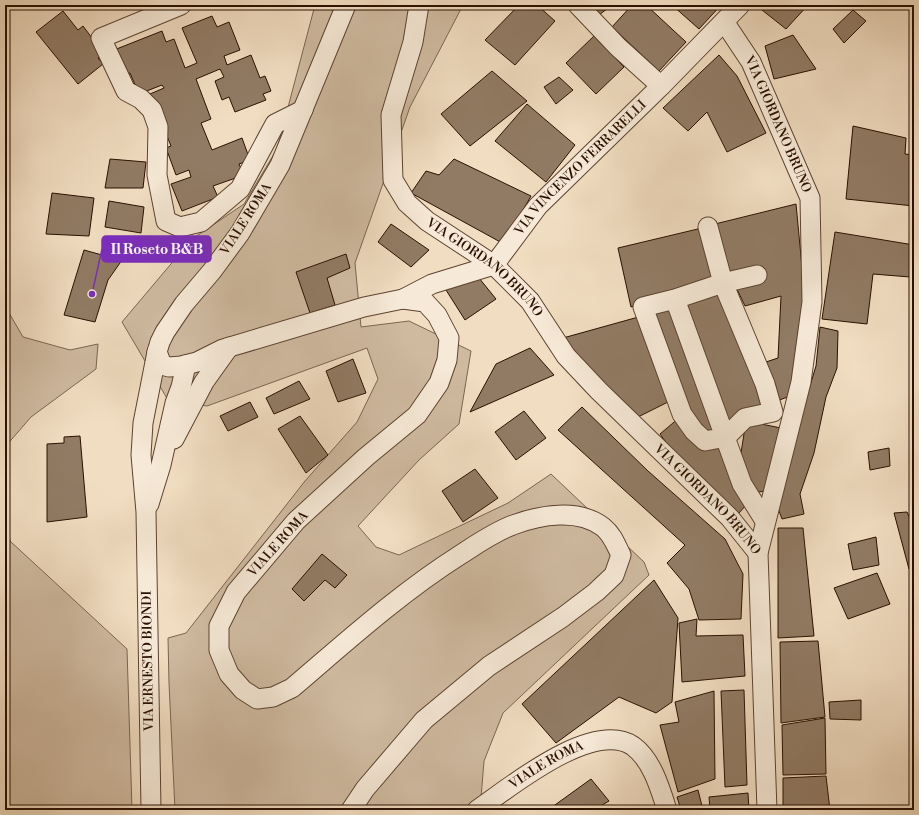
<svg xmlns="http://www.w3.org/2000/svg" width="919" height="815" viewBox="0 0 919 815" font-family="'Libre Bodoni',serif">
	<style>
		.green { fill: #cfbaa0; stroke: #7c6550 }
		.building { fill: #917b64; stroke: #2a1000 }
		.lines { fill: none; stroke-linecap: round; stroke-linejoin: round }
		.minor-casing { stroke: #5c4330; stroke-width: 21 }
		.minor { stroke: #f6e9d7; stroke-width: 19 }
		.labels { text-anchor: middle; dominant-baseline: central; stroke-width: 3; stroke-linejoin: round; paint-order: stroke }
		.street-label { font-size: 13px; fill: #2a1000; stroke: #f6e9d7 }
		.leader { fill: none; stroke: #7b2cbf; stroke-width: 1.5 }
		.callout-dot { fill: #7b2cbf; stroke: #f6e9d7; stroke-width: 1.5 }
		.callout { fill: #7b2cbf; stroke: #7b2cbf; stroke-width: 1.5 }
		.callout-label { font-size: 14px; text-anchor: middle; font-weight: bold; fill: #fff }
	</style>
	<rect width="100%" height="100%" fill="#f1ddc1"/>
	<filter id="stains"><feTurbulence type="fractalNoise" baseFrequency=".005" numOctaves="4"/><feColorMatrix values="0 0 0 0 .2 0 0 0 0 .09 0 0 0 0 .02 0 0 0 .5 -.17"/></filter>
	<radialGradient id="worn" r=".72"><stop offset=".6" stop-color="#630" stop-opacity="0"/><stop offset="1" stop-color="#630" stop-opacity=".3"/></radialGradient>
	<!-- green -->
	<path class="green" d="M315,5h148l-53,102 -55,156 6,64 48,-6 62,30 -12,73 -40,36 -61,66 18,21 23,8 109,-52 43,-29 93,88 5,13 -146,138 -19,48 -4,49h-305l-6,-127 -1,-45 18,-5 119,-152 52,-59 21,-43 -11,-31 -160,58 -39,-6 -46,-78 70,-83 52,-35 33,-55z
		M5,306l18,31 47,13 28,-6 -2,25 -65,48 -26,30z
		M5,495l5,46 117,108 5,161h-127z"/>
	<!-- building -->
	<path class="building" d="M519,5h18l18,16 -40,44 -30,-25z
		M589,5h23l-13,10z
		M632,5h14l40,37 -27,29 -47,-44z
		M672,5h49l-22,24z
		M766,5h42l-22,24 -24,-19z
		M853,10l13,11 -22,22 -11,-14z
		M63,11l15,19 5,-4 21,28 -6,4 5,6 -25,20 -42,-52z
		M212,16l5,11 12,-5 11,28 -16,6 3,9 24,-10 9,23 5,-2 6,15 -8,3 3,6 -31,12 -6,-15 -7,3 -7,-19 9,-4 -4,-8 -24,10 15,40 -10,4 11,27 30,-12 8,22 -11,4 5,11 -31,11 5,11 -36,14 -11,-27 20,-7 -2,-7 -13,5 -10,-27 5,-2 -21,-52 14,-6 -2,-3 -23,9 -9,-21 -6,2 -10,-25 48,-19 4,11 8,-3 11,29 12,-5 -15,-35z
		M793,35l23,34 -42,10 -9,-33z
		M594,36l30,31 -28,27 -30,-31z
		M719,55l18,21 29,57 -39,19 -20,-40 -19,19 -25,-23z
		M492,71l35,30 -57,45 -29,-32z
		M559,77l14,13 -17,14 -12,-17z
		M527,104l48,41 -29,37 -51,-41z
		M853,126l53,12 -1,16 9,1v51l-68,-7z
		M110,159l36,3 -3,26h-38z
		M454,159l77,37 -27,48 -93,-51 15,-22 13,4z
		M52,193l42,5 -5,38 -43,-2z
		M109,201l35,6 -3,26 -36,-6z
		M796,204l8,84 -5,64 -9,44 -13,5 -17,-37 18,-6 3,-62 -36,10 -10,-21 -10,-10 -10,-51z
		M391,224l38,26 -18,17 -33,-25z
		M702,228l14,52 -85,27 -13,-59z
		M835,232l79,13 -4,32 -37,-3 -6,50 -45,-5z
		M115,243l12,10 -19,27 -13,42 -31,-7 20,-65 18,5z
		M346,254l4,14 -23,10 8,27 -25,8 -14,-41z
		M479,278l17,21 -31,21 -19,-30z
		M722,289l45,116 -40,17 -44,-122z
		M672,305l48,127 -14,5 -18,-23 -38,-102z
		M642,316l32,83 -36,18 -45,-41 -30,-38z
		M820,327l18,4 -1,37 -11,29 -12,56 -14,41 4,20 -22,5 -7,-19 41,-134z
		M530,348l24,27 -84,37 26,-48z
		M353,359l13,34 -28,9 -12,-31z
		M299,381l11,18 -36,15 -8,-16z
		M250,402l8,15 -30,14 -8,-15z
		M582,407l66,64 77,68 18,35 -2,45 -42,1 -10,-31 -22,-26 18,-18 -127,-115z
		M524,411l22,27 -30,22 -21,-28z
		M300,416l28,39 -22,18 -28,-44z
		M680,417l47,35 20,52 -8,9 -69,-65 -10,-14z
		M746,421l35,7 -15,63 -15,2 -10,-40z
		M80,436l7,81 -40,5v-78l17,-1v-6z
		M889,448l1,18 -20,4 -2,-18z
		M475,469l23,29 -35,24 -21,-31z
		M907,512l7,15v41l-5,1 -15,-56z
		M778,528h25l11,108 -36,2z
		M876,537l3,28 -26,5 -5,-26z
		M322,554l25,21 -12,13 -10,-8 -21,21 -12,-12z
		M877,573l13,31 -42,15 -14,-31z
		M654,580l24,38 -6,84 -16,11 -37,-16 -63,46 -34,-39z
		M697,619l-1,17 47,-1 2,41 -63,6 -3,-59z
		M818,641l7,76 -44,6 -1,-81z
		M744,690l3,95 -22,2 -4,-96z
		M714,691l1,88 -37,13 -18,-67 19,-3 -4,-20z
		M861,700v20l-31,-1 -1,-17z
		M825,718l1,56 -43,1 -1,-50z
		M826,776l4,34h-47v-32z
		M591,779l18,22 -15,9h-46z
		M698,790l5,20h-22l-4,-13z
		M748,793l1,17h-39l-1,-13z"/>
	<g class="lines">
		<!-- minor casing -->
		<g class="minor-casing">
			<g id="minor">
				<path d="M181,5l-80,33 25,53 15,8 11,11 6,17 -1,48 9,46 14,6 21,-5 39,-33 35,-65 28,-14"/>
				<path d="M346,5l-66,160 -40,68 -28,38 -28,33 -19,28 -5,10 -3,10 5,13 7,2 12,-1 16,-4 26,-13 141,-42 39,-8 22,3 12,13 12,23 -2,22 -8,23 -22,32 -51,42 -70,64 -60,71 -17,34v24l10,24 14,16 14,9 16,-2 19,-9c54,-46 108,-95 168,-133 17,-11 34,-23 53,-30 27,-10 65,-17 90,2 9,7 13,18 18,28l-7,20 -18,17 -33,25 -74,49 -65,54 -59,69 -14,21"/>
				<path id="s1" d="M419,5l-6,37 -22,73 2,65 14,23 20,18 67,44 36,36 36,55 33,35 131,127 28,35"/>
				<path d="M578,5l40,42 43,39"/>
				<path id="s2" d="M725,23l26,39 59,136 2,104 -11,80 -43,171 9,257"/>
				<path d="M708,227l15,56 34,-8"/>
				<path id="s3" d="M403,299l29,-15 62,-19 44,-59 123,-120 79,-81"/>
				<path d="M675,299l-32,8 39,107 12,17 11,10 21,-4 19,-19 28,-6 -8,-28 -42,-101 -48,16 67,185 23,37"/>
				<path d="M174,439l30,-57 25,-35"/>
				<path d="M149,504l12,-39 14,-62 6,-16 5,-22"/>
				<path d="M151,810l-5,-298 -5,-57 2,-32 14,-71"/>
				<path id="s4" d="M477,810c33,-23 116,-91 156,-64 19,14 27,42 34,64"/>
			</g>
		</g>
		<!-- minor -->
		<use href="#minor" class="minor"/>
	</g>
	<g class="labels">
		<!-- street labels -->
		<g class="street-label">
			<text stroke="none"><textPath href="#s2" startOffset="115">VIA GIORDANO BRUNO</textPath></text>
			<text stroke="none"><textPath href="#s3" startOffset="228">VIA VINCENZO FERRARELLI</textPath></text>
			<text transform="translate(246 219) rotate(-57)">VIALE ROMA</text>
			<text stroke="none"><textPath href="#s1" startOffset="307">VIA GIORDANO BRUNO</textPath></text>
			<text stroke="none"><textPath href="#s1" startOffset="631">VIA GIORDANO BRUNO</textPath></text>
			<text transform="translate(278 544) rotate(-48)">VIALE ROMA</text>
			<text transform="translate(148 661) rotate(-91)">VIA ERNESTO BIONDI</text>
			<text stroke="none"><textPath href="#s4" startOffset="83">VIALE ROMA</textPath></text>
		</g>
	</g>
	<!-- callouts -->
	<path class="leader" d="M92 294L102 249"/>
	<circle class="callout-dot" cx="92" cy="294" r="4"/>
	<rect class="callout" x="102" y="236" width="109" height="26" rx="4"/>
	<g class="callout-label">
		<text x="157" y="254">Il Roseto B&amp;B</text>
	</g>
	<!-- margin -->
	<rect width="919" height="815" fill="none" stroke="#f1ddc1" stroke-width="20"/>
	<rect x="6" y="6" width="907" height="803" fill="none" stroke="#2a1000" stroke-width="2"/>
	<rect x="10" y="10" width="899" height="795" fill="none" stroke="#2a1000"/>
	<rect width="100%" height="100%" filter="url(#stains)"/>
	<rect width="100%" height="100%" fill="url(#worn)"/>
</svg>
